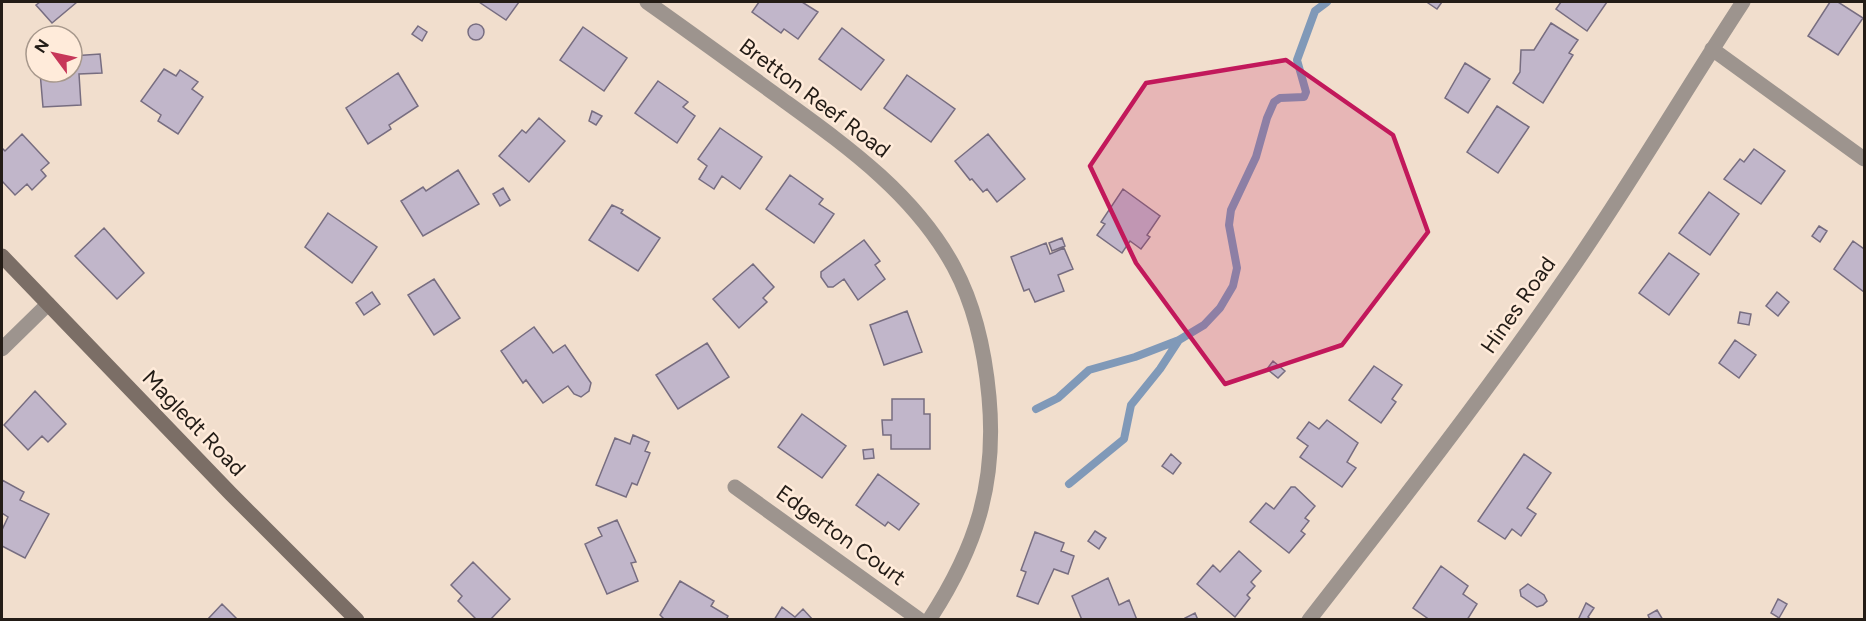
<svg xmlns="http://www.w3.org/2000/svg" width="1866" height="621" viewBox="0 0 1866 621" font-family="Figtree,sans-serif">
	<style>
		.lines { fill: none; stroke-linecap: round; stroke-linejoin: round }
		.stream { stroke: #8099b8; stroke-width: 8 }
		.building { fill: #c1b6ca; stroke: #776d80; stroke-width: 1.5 }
		.street { stroke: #9d948e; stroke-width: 15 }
		.secondary { stroke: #7b6e66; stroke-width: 15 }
		.marked { fill: #c2185b; fill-opacity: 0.2; stroke: #c2185b; stroke-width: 4.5; stroke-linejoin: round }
		.labels { text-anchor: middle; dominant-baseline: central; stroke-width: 5; stroke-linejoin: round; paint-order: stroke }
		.street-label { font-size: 22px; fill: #231c16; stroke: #ffebda }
	</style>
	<rect width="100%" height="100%" fill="#f1decd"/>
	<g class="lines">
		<!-- stream -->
		<path class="stream" d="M1036,409l22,-11 31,-28 46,-13 44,-17 25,-15 16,-17 13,-22 4,-18 -8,-43 2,-15 25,-53 11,-39 7,-16 6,-4 24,-1 2,-5 -9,-32 18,-49 12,-9
			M1069,484l55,-45 7,-34 29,-36 19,-29"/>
	</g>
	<!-- building -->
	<path class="building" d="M40,2h37l-25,21 -16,-18z
		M479,2h40l-13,18z
		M759,2h43l16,10 -20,27 -14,-10 -3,4 -29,-21z
		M1429,2h13l-5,7 -9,-6z
		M1561,2h46l-20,29 -31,-22z
		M1830,2h8l25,16 -25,37 -30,-19z
		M1551,23l27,17 -9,13 4,2 -30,48 -30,-20 7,-11 1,-22h13z
		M468 32a8 8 0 1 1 16 0a8 8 0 1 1-16 0Z
		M418,26l9,6 -5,9 -10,-7z
		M583,27l44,31 -23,33 -44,-31z
		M842,28l42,32 -23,30 -42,-31z
		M100,54l2,19 -23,1 2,31 -38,2 -3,-35h32v-16z
		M1465,63l25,16 -22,34 -23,-15z
		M164,69l12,7 4,-6 18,12 -6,7 11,8 -25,37 -20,-13 3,-6 -20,-14z
		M398,73l20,33 -29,19 2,4 -23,15 -22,-36z
		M907,75l48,34 -24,33 -47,-34z
		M658,81l30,21 -5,5 12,9 -18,27 -42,-30z
		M1497,106l32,21 -31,46 -31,-21z
		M592,111l10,5 -6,9 -7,-4z
		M539,118l26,23 -36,41 -30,-26 23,-26 4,3z
		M720,128l42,29 -22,32 -18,-13 -8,13 -15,-10 8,-13 -9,-7z
		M22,134l27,29 -8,7 5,6 -14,14 -5,-6 -12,11 -13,-14v-33l3,3z
		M988,134l37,45 -28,23 -10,-13 -4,3 -11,-13 -2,1 -15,-19z
		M1754,149l31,22 -24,33 -37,-25 16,-20 4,3z
		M458,170l21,34 -56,32 -22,-35 22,-14 3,4z
		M790,175l33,24 -4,5 15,10 -20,29 -48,-34z
		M503,188l7,12 -10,6 -7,-12z
		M1123,189l37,27 -13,19 3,2 -9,12 -11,-8 -8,12 -25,-18 8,-11 -4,-2z
		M1709,192l30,22 -29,41 -31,-22z
		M612,205l11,5 -2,3 39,25 -22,33 -49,-31z
		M328,213l49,34 -25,36 -47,-36z
		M1819,226l8,5 -7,11 -8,-6z
		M104,228l40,45 -27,26 -42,-43z
		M1062,238l3,8 -13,5 -3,-8z
		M864,240l16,21 -5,4 10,14 -27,21 -14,-21 -11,8h-5l-7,-10v-5z
		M1853,241l11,8v43l-30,-23z
		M1046,243l4,11 14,-6 9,21 -15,6 6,16 -29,11 -6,-13 -5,2 -13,-34z
		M1669,253l30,21 -30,41 -30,-22z
		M753,264l21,23 -11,11 4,4 -28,26 -26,-29z
		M434,279l26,39 -26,17 -26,-40z
		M372,292l8,12 -16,11 -8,-12z
		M1777,292l12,10 -11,14 -12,-10z
		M907,311l15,41 -38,13 -14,-40z
		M1740,312l11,2 -2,11 -11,-2z
		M534,327l19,26 12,-8 26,38 -2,8 -8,6 -7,-3 -6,-8 -25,17 -17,-23 -3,3 -22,-32z
		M1735,340l21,15 -17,23 -20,-15z
		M707,343l22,34 -51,32 -22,-34z
		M1273,361l12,10 -7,7 -11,-9z
		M1374,366l28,19 -10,14 4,3 -15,21 -32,-23z
		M35,391l31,33 -18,18 -6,-6 -14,14 -24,-25z
		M892,399h32v15h6v35h-39v-14h-8l-1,-15h10z
		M802,414l44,32 -24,32 -44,-31z
		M1327,420l31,23 -11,19 9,6 -14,19 -42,-30 8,-11 -11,-8 12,-16 10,7z
		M633,435l16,7 -4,9 5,2 -13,32 -5,-2 -6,14 -30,-12 19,-47 15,6z
		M873,449l1,9 -10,1 -1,-9z
		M1171,454l10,9 -8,11 -11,-8z
		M1524,454l27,19 -24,35 9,6 -15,22 -9,-7 -7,10 -27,-18z
		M878,474l41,30 -20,26 -11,-8 -3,4 -29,-21z
		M2,480l22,12 -4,8 29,14 -24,44 -23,-12v-16l6,-13 -6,-4z
		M1291,487h4l20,19 -10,12 4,3 -8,10 4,3 -16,19 -39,-31 16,-19 8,6z
		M617,520l19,42 -5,1 7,18 -31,13 -22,-50 17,-8 -4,-8z
		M1095,531l11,7 -7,11 -11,-8z
		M1035,532l29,11 -3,8 13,5 -6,18 -14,-5 -16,35 -21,-8 9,-24 -5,-2z
		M1239,551l22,20 -10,11 4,4 -8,9 3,3 -15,19 -38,-33 16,-19 7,7z
		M473,562l37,37 -20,21h-13l-19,-19 4,-5 -11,-11z
		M1441,566l27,20 -5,8 14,10 -10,16h-37l-17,-12z
		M1108,578l11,27 10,-5 8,20h-55l-10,-24z
		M680,581l34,20 -3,5 17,10 -2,4h-61l-5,-5z
		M1528,584l16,11 3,6 -4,4 -6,2 -16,-11 -1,-6z
		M1778,599l9,5 -8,14 -8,-5z
		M1586,603l8,5 -6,9 3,3h-13z
		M222,604l16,16h-31z
		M782,607l13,10 8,-8 10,11h-39z
		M1657,610l6,10h-13l-2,-5z
		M1195,613l3,7h-12l-1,-2z"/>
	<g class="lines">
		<!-- street -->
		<path class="street" d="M647,2c44,31 88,63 132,95 66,48 135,96 175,170 21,39 31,86 35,130 8,87 -13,151 -60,223
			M1712,49l152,110
			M2,349l46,-45
			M735,487l185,133
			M1309,620c89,-114 178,-228 259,-346 62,-89 116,-182 175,-272"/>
		<!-- secondary -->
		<path class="secondary" d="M2,256l229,238 126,126"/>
	</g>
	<!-- marked area -->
	<path class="marked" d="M1286,60l107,75 35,97 -86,113 -117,39 -89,-121 -46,-97 56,-83z"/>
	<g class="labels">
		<!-- street labels -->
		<g class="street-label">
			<text transform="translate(815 98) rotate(37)">Bretton Reef Road</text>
			<text transform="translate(1518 305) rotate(-55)">Hines Road</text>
			<text transform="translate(194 423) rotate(46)">Magledt Road</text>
			<text transform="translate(841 535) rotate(36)">Edgerton Court</text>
		</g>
	</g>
	<!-- border -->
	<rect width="1866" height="621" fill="none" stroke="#231c16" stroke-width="6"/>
	<!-- north arrow -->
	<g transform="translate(54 54) rotate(303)"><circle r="28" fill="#ffebda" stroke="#a7988c" stroke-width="1.5"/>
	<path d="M0-4.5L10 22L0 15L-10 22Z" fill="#c73759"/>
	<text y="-9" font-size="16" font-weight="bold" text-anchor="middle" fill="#231c16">N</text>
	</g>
</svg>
